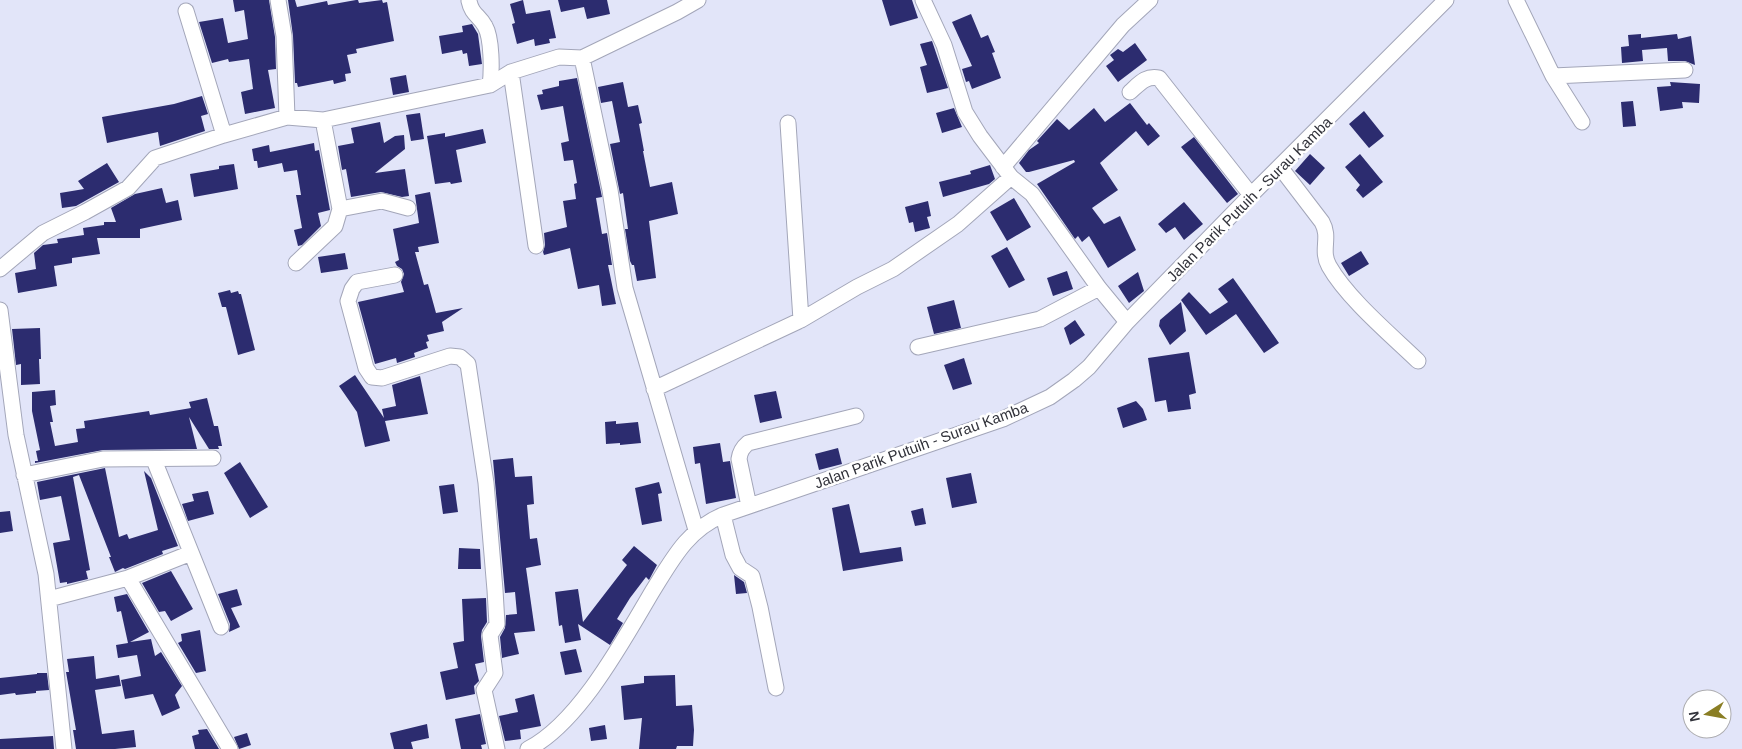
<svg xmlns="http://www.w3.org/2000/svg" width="1742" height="749" viewBox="0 0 1742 749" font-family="Arial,sans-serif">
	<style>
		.building { fill: #2c2c6f }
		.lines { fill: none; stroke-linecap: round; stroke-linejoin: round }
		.minor-casing { stroke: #a3a6b9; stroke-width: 17 }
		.minor { stroke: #fff; stroke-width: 15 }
		.labels { text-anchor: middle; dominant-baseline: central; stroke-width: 5; stroke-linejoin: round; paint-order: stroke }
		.street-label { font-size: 15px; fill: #31323a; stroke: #fff }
	</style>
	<rect width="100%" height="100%" fill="#e2e5f9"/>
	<!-- building -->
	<path class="building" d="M233,0h36l6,37 1,32 -8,1 7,38 -30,6 -4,-22 12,-3 -4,-30 -20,3 -1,-3 -16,4 -13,-41 24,-4 5,25 20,-4 -4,-29 -9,2z
		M288,0h7l2,7 30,-6 1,4 28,-5h2l1,3 23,-3 1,3 4,-1 7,39 -38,8 1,4 -10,2 4,18 -6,1 1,7 -12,3 -1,-4 -35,7 -1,-4h-2l-2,-47z
		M523,0l3,14 24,-4 6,28 -7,1 1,4 -15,3 -1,-7 -17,5 -5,-20 3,-1 -5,-19z
		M558,0h49l3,14 -23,5 -3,-12 -23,5z
		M882,0h30l6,18 -28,8z
		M971,14l10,24 7,-3 7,17 -3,1 9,25 -29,11 -3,-8 -3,1 -4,-13 10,-3 -20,-44z
		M472,24l6,10 4,30 -13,2 -2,-13 -4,1 -1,-4 -20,4 -3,-18 24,-4 -1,-6z
		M1641,34v4l36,-4 1,5 13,-3 4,29 -10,-4h-17l-1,-13 -25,2 1,11 -21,2 -1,-16 8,-1 -1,-11z
		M932,41l16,47 -21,5 -7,-26 7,-2 -7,-21z
		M1135,43l12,17 -29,22 -12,-16 8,-6 -4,-5 8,-6 5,3z
		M406,75l3,17 -16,3 -3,-17z
		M577,78l24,114 1,5 -6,1 6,36 5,-1 5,32h-4l8,39 -14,2 -3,-21 -21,4 -8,-41 -26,7 -1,-3 2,-7 -1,-12 23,-6 -4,-26 13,-2 -2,-15 3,-1 -4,-23 -9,1 -3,-18 8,-2 -6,-35 -22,4 -4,-15 6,-1 -1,-4 17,-4v-5z
		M623,82l5,25 10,-2 4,18 -3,1 5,27h-1l7,36 22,-5 6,32 -29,7 7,57 -19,3 -3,-16h-2l-2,-4 -5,-32h3l-5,-36 -3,1 -10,-50 10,-2 -8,-41 -11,2 -3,-16z
		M1670,82l30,2 -1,19 -17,-1 1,6 -23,3 -3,-24 14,-1z
		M202,96l6,18 -7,2 4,15 -45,15 -2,-14 -51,11 -5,-26 72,-13z
		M1633,101l3,25 -13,1 -2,-25z
		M1130,103l17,22 2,-2 11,13 -12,10 -12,-15 -36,32 18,27 -26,18 12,16 16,-8 16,34 -28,18 -19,-32 -7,6 -4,-6 -3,3 -38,-55 38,-22 -1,-2 -45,12h-3l-7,-9 10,-13 10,-7 -2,-2 20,-22 12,11 25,-22 11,14z
		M954,108l8,19 -20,6 -6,-20z
		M1364,111l20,25 -15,12 -20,-24z
		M420,113l4,26 -13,2 -5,-26z
		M380,122l4,21 11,-7 9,-1 1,14 -30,24 30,-4 4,27 -7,1 -21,-5 -30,5 -5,-28 -4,1 -4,-24 16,-3 -3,-15z
		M483,129l3,14 -30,7 6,32 -11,2 -1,-2 -15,2 -8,-48 18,-3v4z
		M1194,137l44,57 -11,9 -46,-56z
		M314,143l1,8 4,-1 11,60 -12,3 3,13 -19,19 -4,1 -4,-16 8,-2 -6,-33h5l-4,-25 -13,2 -2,-9 -24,5 -1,-7h-3l-2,-12 17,-4 1,7z
		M1310,154l15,14 -15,17 -15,-14z
		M1360,154l23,28 -20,16 -7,-8 4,-5 -15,-18z
		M107,163l12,19 -43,24 -14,2 -2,-15 24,-4 -6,-8z
		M234,164l4,25 -44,8 -4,-23 29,-5v-3z
		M990,165l5,14 -6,5 -46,13 -4,-15 32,-8 -1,-3z
		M162,188l4,15 12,-3 4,20 -42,9v9h-43l3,16 -28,4v5l-18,3 3,20 -39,7 -3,-20 21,-4 -2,-16 9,-8 15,-2 -1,-4 27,-4 -1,-7 21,-3v-3h12l-5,-14 24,-14z
		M430,192l9,51 -21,4 1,5h-4l9,33 4,-1 8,29 27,-5 -21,14 2,9 -17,4 2,6 -3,1 2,6 -14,5 1,4 -18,6 -1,-5 -21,6 -17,-62 46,-10 -3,-10 3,-8 -2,-5 -5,-3 -2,-4 4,-2 -6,-31 26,-6 -4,-28z
		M1014,198l17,29 -24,14 -17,-29z
		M928,201l3,15 -4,1 3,11 -15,4 -2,-10 -4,1 -4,-16z
		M1184,202l19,22 -19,16 -9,-13 -9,6 -8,-9z
		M1007,247l18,33 -16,8 -18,-32z
		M1361,251l8,13 -20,12 -8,-13z
		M345,253l3,16 -27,4 -3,-16z
		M1067,271l6,18 -20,7 -6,-18z
		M1138,272l6,19 -15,12 -11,-17z
		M1233,278l46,65 -15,10 -28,-39 -30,21 -25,-35 8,-8 21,22 18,-12 -10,-13z
		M230,290l1,3 7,-2 1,3h2l14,56 -17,5 -12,-48h-4l-4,-14z
		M954,300l7,28 -27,6 -7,-27z
		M1181,302l5,29 -16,14 -11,-19 1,-6z
		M1075,320l10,15 -15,10 -6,-17z
		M40,328l1,31h-2l1,25 -19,1v-21l-5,1 -4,-36z
		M1189,352l7,41 -7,2 2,14 -23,3 -2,-12 -11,2 -7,-44z
		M964,358l8,26 -19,6 -9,-25z
		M355,375l29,43 -2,-9 14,-3 -4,-21 28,-9 8,38 -43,7 5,20 -25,6 -8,-35 -18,-26z
		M55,390l1,15 -6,1 3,16h-3l5,24 23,-4 -2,-13 9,-1 -1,-7 65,-10 1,4 41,-7 -2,-6 18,-4 7,28h4l4,20h-4l1,3h-10l-20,-32 8,32 -94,1 -68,13v-2h3l-2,-10 4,-1 -8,-39v-19z
		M776,391l6,27 -22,5 -6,-28z
		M1136,401l7,8 4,11 -24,8 -6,-20z
		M616,421v3l22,-2 3,21 -21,2v-2l-14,1 -1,-22z
		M720,443l3,19 7,-1 6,37 -30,6 -6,-41 -5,1 -2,-17z
		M838,448l4,16 -23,6 -4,-16z
		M513,458l2,19 17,-1 2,28 -7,1 3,34 7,-1 4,27 -15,3 9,63 -21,2 5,21 -17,4 -2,-21 5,-9 1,-13 11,-1 -2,-22 -10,1 -12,-133z
		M240,462l28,45 -18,11 -26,-45z
		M105,468l14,69 8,-3 2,5 29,-9 -14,-59 7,7 27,68 -16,5 1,3 -38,15 -2,-1 -8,4 -6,-15h2l-32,-82 -6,2 17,93 -4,1 2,8 -21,5v-2l-7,1 -7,-40 17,-3 -9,-44 -21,4 -3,-18z
		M971,473l6,30 -25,5 -6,-30z
		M659,482l3,11 -4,1 4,27 -20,4 -7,-37z
		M454,484l4,28 -15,2 -4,-28z
		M208,491l6,23 -26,7 -6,-17 12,-3 -2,-7z
		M849,504l11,49 41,-6 2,14 -60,10 -11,-63z
		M923,508l3,16 -11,2 -4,-15z
		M10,511l3,20 -13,2v-21z
		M634,546l23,19 -8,15 -3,-3 -16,21 -13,21 6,4 -13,22 -32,-21 3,16 -16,3 -3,-18 -3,1 -4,-34 23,-3 5,33 44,-57 -5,-5z
		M459,548l21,1 1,20h-23z
		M171,571l22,38 -22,12 -6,-10 -6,1 -17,-29z
		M734,575l10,7 3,11 -11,1z
		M237,589l5,16 -11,3 9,19 -11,5 1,-8 -12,-30z
		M127,594l22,38 -19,10 21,-3 4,17 6,-4 21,34 -7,9 5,13 -18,8 -9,-22 -28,5 -4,-19 20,-4 -4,-21 -19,3 -2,-13 12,-2 -7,-32 -4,1 -3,-15z
		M486,598l1,24 -5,8 -1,6 3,26 -9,2 4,17 -5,5 1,8 -29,6 -6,-28 18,-4 -5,-25 11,-2 -2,-42z
		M200,630l6,41 -10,2 -18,-30 4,-2 -1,-7z
		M576,649l6,23 -17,3 -5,-23z
		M94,656l2,23 23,-4 2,11 -26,4 7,44 32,-4 2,17 -21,2h-39l-3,-19h3l-7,-41 -3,-17h3l-2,-13z
		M37,673h10l2,17 -13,1v2l-20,2 -1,-2 -15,2v-17l37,-4z
		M675,675l1,31 16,-1 2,25 -1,16h-16l-1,3h-37l3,-31 -18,2 -3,-34 23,-3v-7z
		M534,694l7,32 -21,4 1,9 -16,2 -6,-25 19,-4 -3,-13z
		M480,714l6,30 -5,1 1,4h-21l-6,-30z
		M427,724l2,14 -18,4 2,7h-19l-4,-16z
		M605,725l2,14 -16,2 -2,-13z
		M207,729l12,20h-24l-3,-13 7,-2 -1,-4z
		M247,733l4,12 -12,4 -5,-12z
		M53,736l1,13h-54v-10z"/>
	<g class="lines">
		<!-- minor casing -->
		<g class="minor-casing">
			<path id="minor" d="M278,0l6,36 3,81
				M923,0l21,45 21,67 15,24 31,41 21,17 67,94 28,34
				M1516,0l37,76 29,46
				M469,1c3,14 10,14 16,25 7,12 7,45 5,59
				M186,11l38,124
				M582,58l28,132 15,98 71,242
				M511,72l25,174
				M1553,76l132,-6
				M1130,92c9,-8 16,-17 29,-14l92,117
				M788,123l13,197
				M1003,167l120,-142 27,-25
				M1280,167l42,55c9,16 -2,28 7,44 18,32 62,69 89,95
				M340,209l42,-8 26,7
				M296,263l39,-37 5,-17 -17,-89
				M0,269l43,-36 42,-21 43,-24 27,-30 69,-23 63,-18 36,3 167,-35 21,-13 48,-15 23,1 95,-46 21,-12
				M395,275l-38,7 -5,7 -4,12 18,67 6,9 10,1 68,-22 10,1 8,7 18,119 9,107 2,34 -7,11 5,38 -11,17 13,59
				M0,310l16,125 30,139 18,175
				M918,347l122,-28 59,-31
				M654,389l147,-69 56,-33 36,-18 65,-45 53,-47
				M154,460l67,167
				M24,475l79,-16 110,-1
				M749,506l-10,-47c1,-7 3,-11 9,-16l108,-27
				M723,515l10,40 7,13 12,8 8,31 16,81
				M128,578l102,171
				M49,599l79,-21 63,-25
				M528,749c51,-26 95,-108 124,-157 20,-32 35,-62 71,-77l280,-96 47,-22 24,-17 15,-13 38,-45 124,-127 195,-195"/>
		</g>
		<!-- minor -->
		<use href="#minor" class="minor"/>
	</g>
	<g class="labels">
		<!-- street labels -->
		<g class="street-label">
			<text transform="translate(1249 199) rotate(-45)">Jalan Parik Putuih - Surau Kamba</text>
			<text transform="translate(921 445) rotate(-20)">Jalan Parik Putuih - Surau Kamba</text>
		</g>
	</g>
	<!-- north arrow -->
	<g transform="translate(1707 714) rotate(259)"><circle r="24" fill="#ffffff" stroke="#adadb0"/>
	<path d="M0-4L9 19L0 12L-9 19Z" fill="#8a7e24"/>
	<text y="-8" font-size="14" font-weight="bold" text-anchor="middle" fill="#31323a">N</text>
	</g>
</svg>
